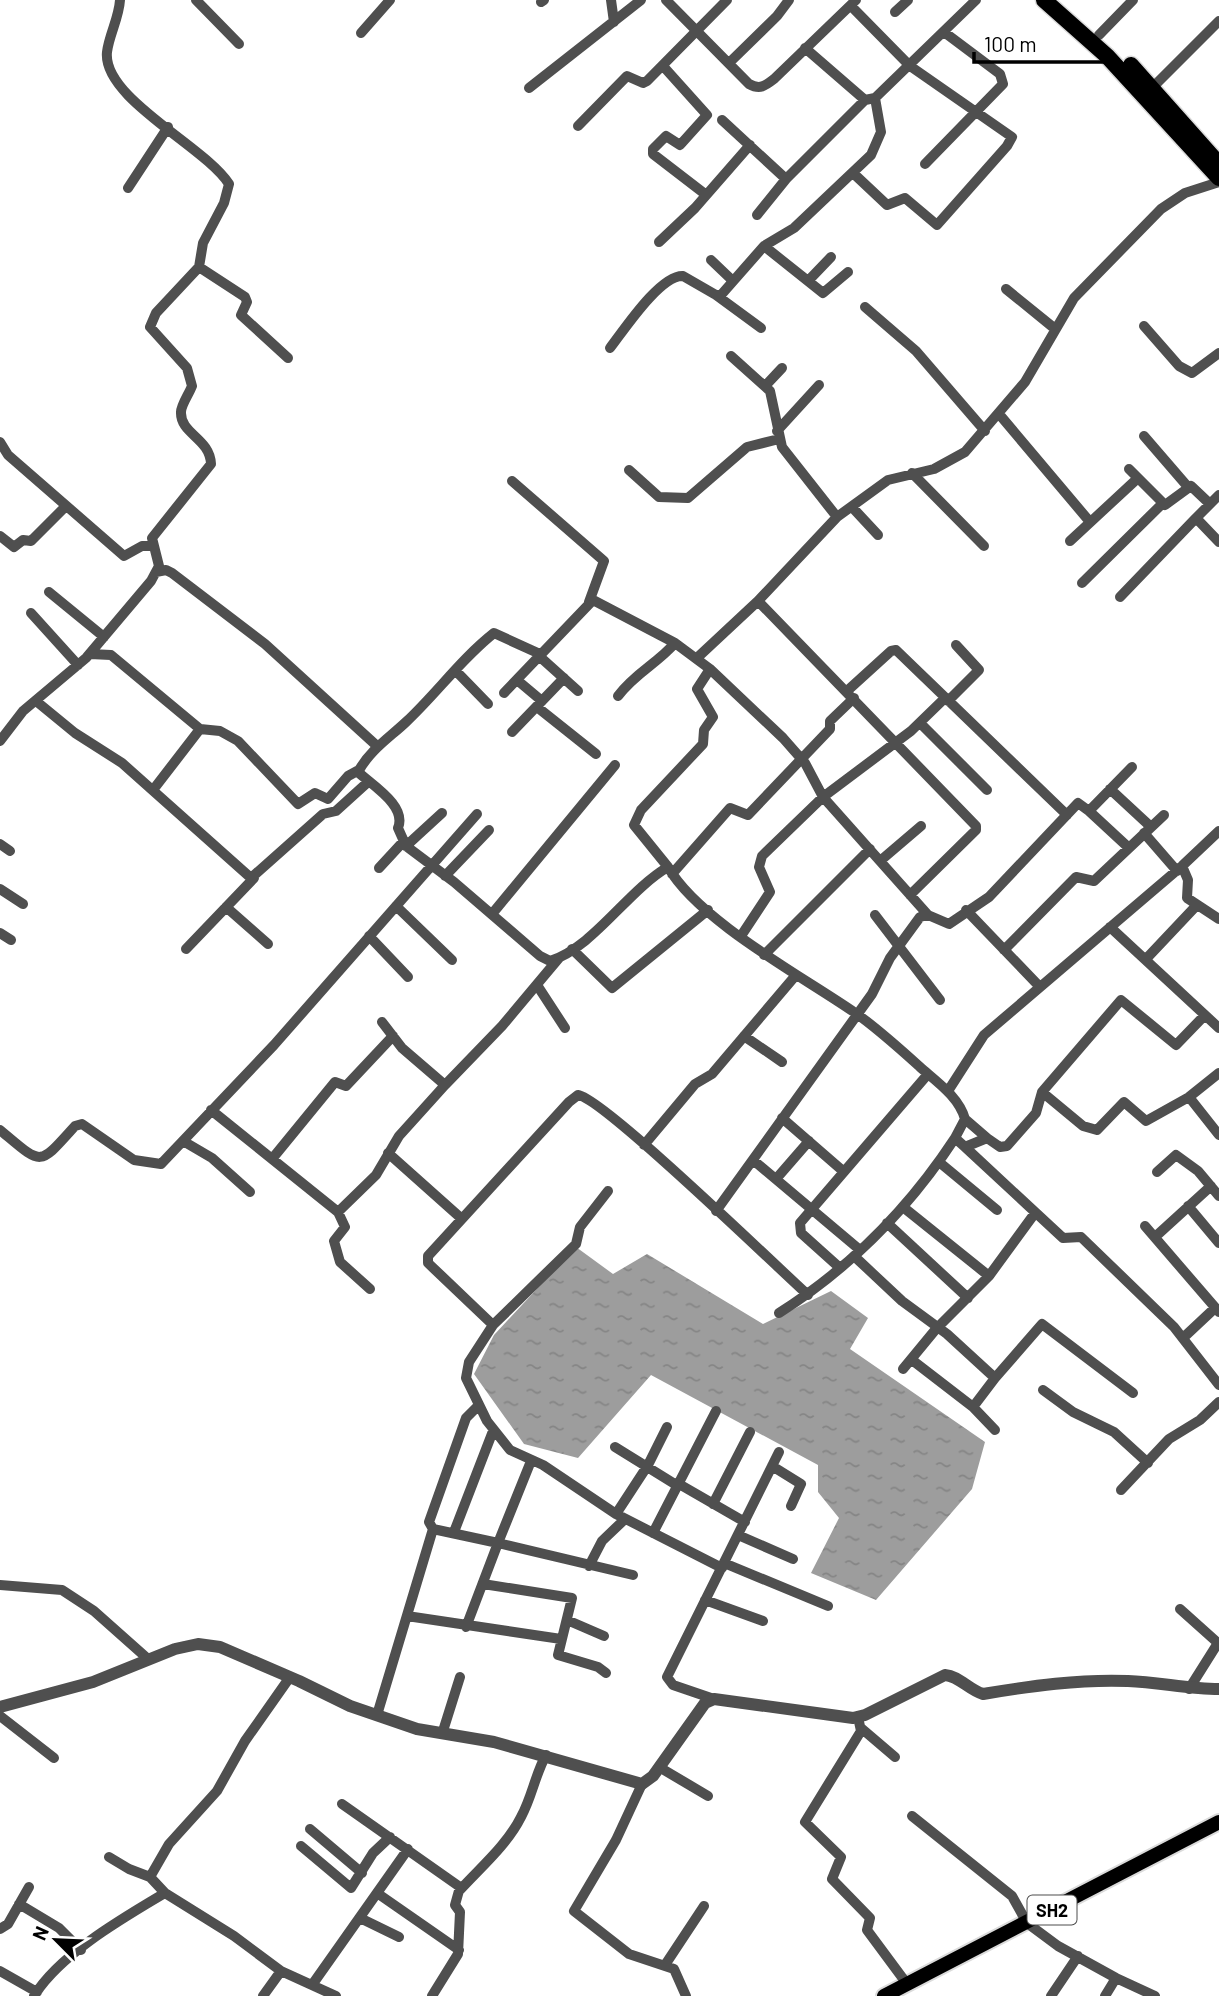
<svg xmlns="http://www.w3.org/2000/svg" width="1219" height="1996" viewBox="0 0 1219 1996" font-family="Barlow,sans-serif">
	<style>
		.water { fill: url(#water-ripples) }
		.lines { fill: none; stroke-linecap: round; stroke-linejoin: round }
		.primary-casing { stroke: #dbdbdb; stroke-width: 18 }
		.trunk-casing { stroke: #dbdbdb; stroke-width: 19 }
		.minor { stroke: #4f4f4f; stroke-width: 10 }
		.tertiary { stroke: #4f4f4f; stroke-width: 12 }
		.primary { stroke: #000; stroke-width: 14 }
		.trunk { stroke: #000; stroke-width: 16 }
		.labels { text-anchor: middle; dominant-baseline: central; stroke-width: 5; stroke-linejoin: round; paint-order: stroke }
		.shield { fill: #fff; stroke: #4c4c4c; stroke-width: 2 }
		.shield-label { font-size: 18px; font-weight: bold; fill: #000 }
	</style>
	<defs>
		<pattern id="water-ripples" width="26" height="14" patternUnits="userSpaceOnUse" patternTransform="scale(1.75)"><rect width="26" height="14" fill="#9d9d9d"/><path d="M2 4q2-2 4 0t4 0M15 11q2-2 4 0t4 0" fill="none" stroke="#858585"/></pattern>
	</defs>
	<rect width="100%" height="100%" fill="#fff"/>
	<!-- water -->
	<path class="water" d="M576,1247l37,27 34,-20 116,70 68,-33 37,27 -18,31 135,93 -13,47 -96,111 -65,-27 28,-55 -21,-26v-27l-167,-90 -73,83 -54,-14 -50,-70 20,-39z"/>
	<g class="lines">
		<!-- primary casing -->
		<g class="primary-casing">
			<path id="primary" d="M884,1996l335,-174"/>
		</g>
		<!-- trunk casing -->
		<g class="trunk-casing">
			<path id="trunk" d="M1044,0l63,56 112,122
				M1131,65l88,99"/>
		</g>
		<!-- minor -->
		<path class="minor" d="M196,0l43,44
			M611,0l3,22
			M666,0l83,84c11,6 16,2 25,-5l82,-79
			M541,2l3,-2
			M851,6l59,60 102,71 -5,9 -70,79 -32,-27 -18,7 -34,-32
			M895,12l13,-12
			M361,33l29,-33
			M1099,35l34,-35
			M805,48l60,52 10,-2 101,-98
			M729,63l48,-47 12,-16
			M663,66l44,49 -27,30 -14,-9 -13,13v5l52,40
			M1153,87l66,-66
			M529,88l112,-88
			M722,120l64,59
			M578,126l49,-50 16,7 4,-2 80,-81
			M925,164l78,-80 -3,-10 -56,-42
			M128,188l40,-61
			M757,215l29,-36 79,-79
			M659,242l36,-34 55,-63
			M764,246l59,47 25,-21
			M711,260l22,21
			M199,267l46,30 2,5 -6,13 47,43
			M808,281l23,-24
			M1006,289l48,39
			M716,295l45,33
			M865,307l51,44 69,80
			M1144,326l35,40 13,7 27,-20
			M610,348c14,-18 50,-73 73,-72l33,19h5l43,-49 30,-18 77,-73 10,-23 -6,-34
			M731,356l39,35 12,56 55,70
			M765,386l17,-18
			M999,414l91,108
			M777,431l42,-46
			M1144,436l44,51
			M0,442l8,13 116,101 18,-10h10
			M1129,469l36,36 26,-19 19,18
			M629,470l30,27 29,1 59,-51 32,-8
			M912,473l72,73
			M512,481l92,80 -15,41
			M1219,495l-23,23 23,24
			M852,507l26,28
			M0,536l14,11 9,-7 8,1 35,-35
			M1070,541l68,-63
			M156,572l10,-2 6,3 93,71 112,102
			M1082,583l81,-80
			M49,592l55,45
			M1120,597l76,-79
			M758,601l218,225v4l-66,65
			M31,613l47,52
			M90,654l21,1 89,74 20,2 18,10 60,63 17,-11 13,6 20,-23 11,-6
			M540,654l-46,-21c-33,26 -57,60 -88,89 -17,16 -36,28 -48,50 15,14 49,34 40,56l8,18 48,36 86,74 10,5c44,-14 77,-70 118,-94 31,54 134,109 186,145 23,16 45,36 66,55 17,15 39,30 45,52l-10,19 10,9 22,-9 13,9 7,-1 29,-33 6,-21 79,-92 55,45 29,-30
			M539,656l39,35
			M698,657l60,-56 79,-84 51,-37 46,-11 31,-17 60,-70 49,-84 87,-89 24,-16 34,-11
			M455,670l33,34
			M517,680l25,21
			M847,691l44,-40 5,-1 171,165
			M504,693l89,-93 82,43
			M618,696c17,-23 40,-33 57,-53l35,26
			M36,701l39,32 47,30 129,115 72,-64 13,-3 32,-29
			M948,701l31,-31 -23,-25
			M537,707l59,47
			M920,723l67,67
			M512,732l52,-54
			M0,741l23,-30 63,-53 65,-77 8,-15 -7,-28 59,-74c-1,-26 -31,-30 -30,-52 0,-7 8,-18 11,-26l-5,-18 -37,-41 6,-14 43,-46 4,-24 21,-40 5,-19c-23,-37 -127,-86 -122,-132 2,-17 12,-34 13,-52
			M1110,789l41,38
			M153,790l47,-61
			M1144,833l33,38
			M0,844l10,7
			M406,846l36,-33
			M1129,848l-40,-37 43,-44
			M880,861l41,-35
			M1182,866l6,14 -1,18 32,21
			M668,867l-34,-42 7,-15 62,-66 1,-14 9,-13 -16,-28 13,-20 73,69 22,25 18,34 105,118
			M379,868l24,-26
			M672,874l58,-66 18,7 82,-86v-8l24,-23
			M445,876l44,-46
			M0,889l23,15
			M396,906l56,54
			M226,907l42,37
			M966,910l73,76
			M492,914l123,-149
			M875,915l65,85
			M1110,927l109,101
			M0,933l11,7
			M369,936l39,41
			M741,936l29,-44 -11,-25 3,-11 61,-59 88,-66 34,-33
			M186,949l68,-71
			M572,949l40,39 96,-78
			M1004,950l72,-73 18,4 70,-66
			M764,955l106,-106
			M1146,959l50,-53
			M537,985l28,43
			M382,1022l20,26 43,37 57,-59 57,-68
			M744,1036l38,26
			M948,1091l36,-56 198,-169 37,-35
			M1042,1092l41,34 14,4 27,-28 22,19 43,-24 30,-24
			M1189,1097l30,38
			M211,1110l127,102 38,-37 23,-39 46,-51
			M782,1118l61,53
			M965,1119l22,19
			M0,1130c43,36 38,37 75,-4l7,-2 52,36 27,4 113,-119 203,-231
			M183,1141l29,17 38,34
			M644,1145l51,-61 17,-10 84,-99
			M965,1147l98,91 18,-1 93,90 45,58
			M388,1153l74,66
			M272,1159l63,-77 11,4 47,-50
			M753,1160l107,90
			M939,1162l58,48
			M1157,1172l19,-17 22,16 21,25
			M776,1179l33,-38
			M608,1191l-28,36 -4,17 -83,81 -65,-62v-7l141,-154 9,-7c25,3 199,172 230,200
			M1188,1206l31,37
			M903,1207l86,69
			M716,1211l156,-217 18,-36 30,-41 8,-2 21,9 40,-27 89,-94 11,8
			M338,1212l7,15 -11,14 6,21 30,27
			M887,1223l81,75
			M1145,1226l74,86
			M1155,1237l56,-51
			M854,1256l48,45 45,33 48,44 47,-54 91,69
			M840,1268l-39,-35 -1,-10 128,-149
			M779,1313c71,-45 130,-105 176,-175
			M493,1325l-24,37 -3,16 21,43 23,29 33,15 73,49 106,54
			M1183,1338l32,-30
			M912,1360l61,47
			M903,1369l33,-40 53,-53 46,-63
			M1043,1390l30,22 41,20 34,31
			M995,1430l-22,-23 22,-29
			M615,1447l63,39
			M772,1466l29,18 -10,22
			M679,1484l66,38
			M1121,1490l48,-51 31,-19 19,-18
			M713,1504l37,-72
			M616,1514l32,-49 19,-38
			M433,1529l-4,-7 37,-104 13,-13
			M454,1532l39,-101
			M653,1533l63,-122
			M738,1535l55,24
			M724,1563l104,43
			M589,1566l13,-25 23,-22
			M483,1584l89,14 -14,57 40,12 8,6
			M0,1585l62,5 32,21 54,48
			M705,1600l58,21
			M1180,1609l38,34 -29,46
			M407,1616l154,23
			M567,1620l37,16
			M466,1627l32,-84 135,32
			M714,1699l-41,-14 -6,-8 112,-225
			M377,1715l56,-186 65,14 33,-82
			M0,1716l54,42
			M858,1717l3,14 -56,91 36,35 -9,22 38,39 -3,12 40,54
			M861,1728l34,29
			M443,1731l17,-54
			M659,1767l49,29
			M642,1784l-26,56 -42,71 55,43 45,15 12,27
			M342,1804l118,83 -5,18 5,7 -2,42 -26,42
			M912,1816l100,80 15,27 31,23 58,32 39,18
			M310,1829l52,44
			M301,1846l50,42 22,-35 17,-16
			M109,1857l20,12 21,8 19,-33 48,-53 28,-50 45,-64
			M150,1877l15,16 69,43 47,35 55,25
			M460,1890c21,-23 47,-45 61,-73 11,-20 14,-42 25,-62
			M377,1893l82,57
			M19,1904l40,24 22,22
			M360,1918l39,19
			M0,1929l8,-5 21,-37
			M665,1965l39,-59
			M0,1971l37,21
			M312,1985l96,-136
			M34,1996c26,-42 89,-78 131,-103
			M263,1996l18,-25
			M1051,1996l27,-40
			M1105,1996l11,-18"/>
		<!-- tertiary -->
		<path class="tertiary" d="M0,1707l93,-25 82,-33 23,-5 22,3 79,34 51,25 67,23 77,13 148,42 11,-8 52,-73 9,-4 139,19 12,-3 80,-40c14,1 24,15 38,19 48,-8 97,-15 145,-13 31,1 60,8 91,8"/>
		<!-- primary -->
		<use href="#primary" class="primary"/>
		<!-- trunk -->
		<use href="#trunk" class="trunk"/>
	</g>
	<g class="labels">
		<!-- shield labels -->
		<rect class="shield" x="1027.5" y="1895.5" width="49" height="29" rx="5"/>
		<g class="shield-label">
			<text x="1052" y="1910">SH2</text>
		</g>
	</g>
	<!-- north arrow -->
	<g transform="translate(56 1940) rotate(294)" stroke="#ffffff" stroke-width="5" paint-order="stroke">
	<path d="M0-5L12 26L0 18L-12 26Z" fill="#000000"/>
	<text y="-10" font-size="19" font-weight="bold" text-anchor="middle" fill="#000000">N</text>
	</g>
	<!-- scale -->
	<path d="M974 52v10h133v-10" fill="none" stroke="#000000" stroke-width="3.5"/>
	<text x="984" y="52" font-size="21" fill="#000000" stroke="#ffffff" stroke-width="5" paint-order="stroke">100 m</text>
</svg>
